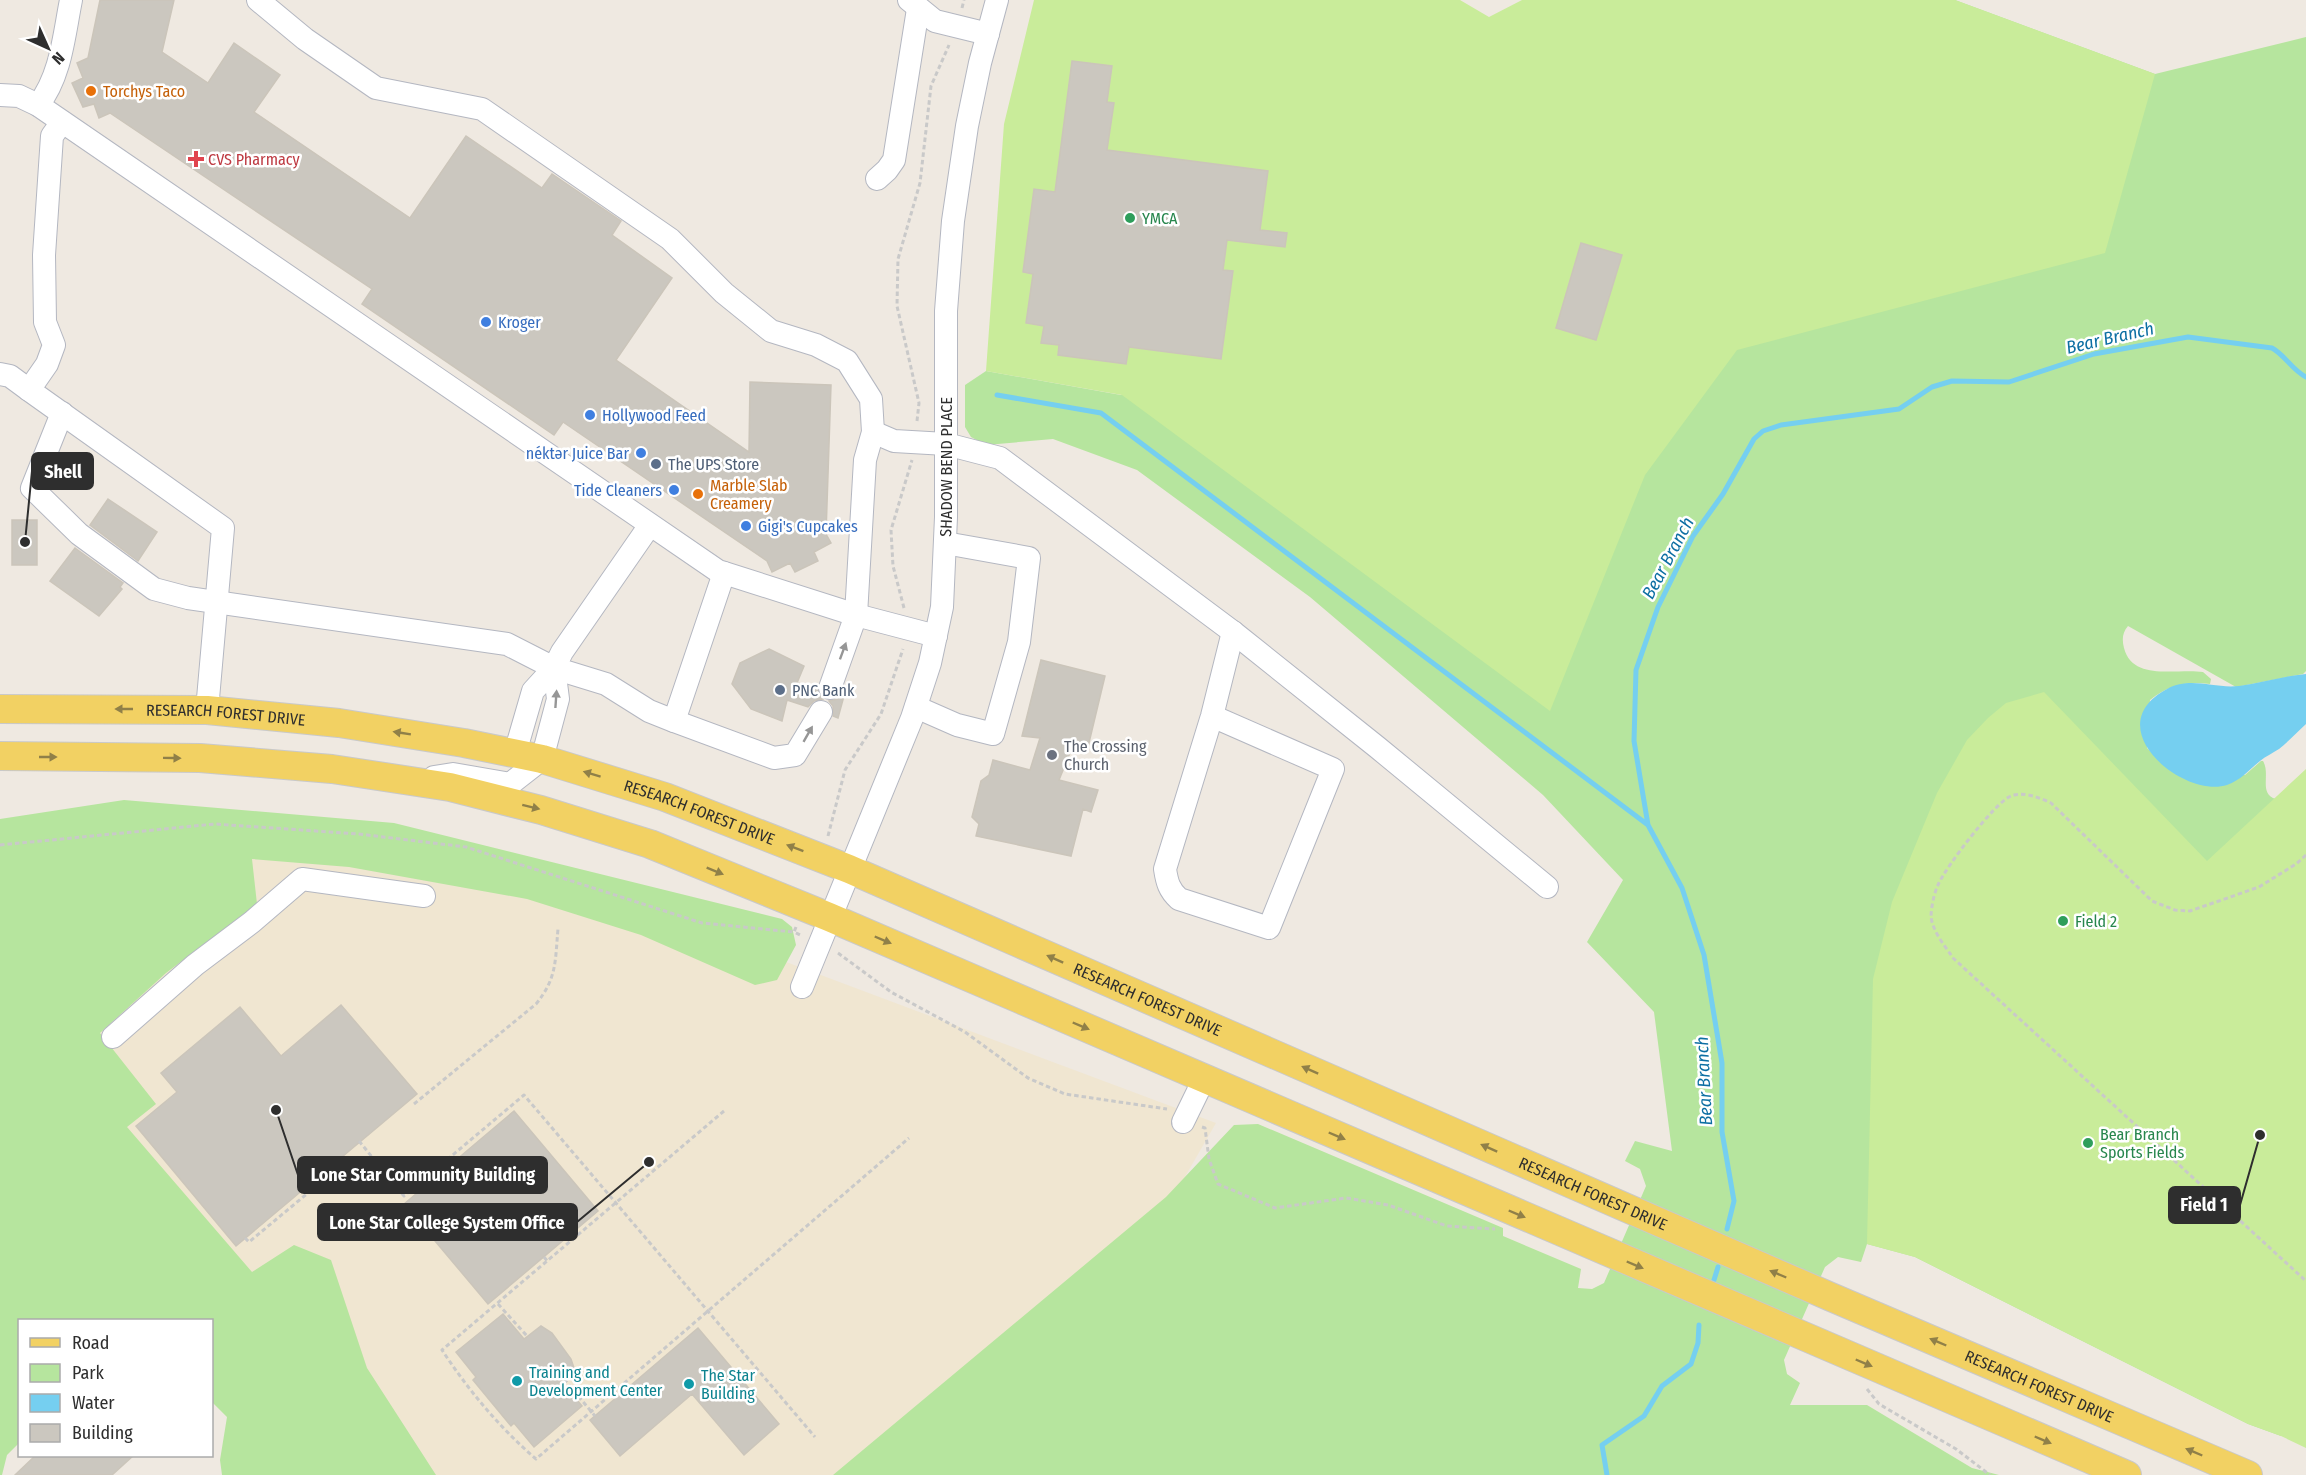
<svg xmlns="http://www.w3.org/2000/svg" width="2306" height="1475" viewBox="0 0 2306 1475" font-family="'Fira Sans Condensed',sans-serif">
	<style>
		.education { fill: #f0e6d1 }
		.green { fill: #b6e59e }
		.pitch { fill: #c9ec9a }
		.water { fill: #75cff0 }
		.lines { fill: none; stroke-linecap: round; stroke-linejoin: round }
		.stream { stroke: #75cff0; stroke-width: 5 }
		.building { fill: #cbc7bf; stroke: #cbc5ba; stroke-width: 1.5 }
		.minor-casing { stroke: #b4b7c1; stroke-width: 24 }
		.major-casing { stroke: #c9c9c9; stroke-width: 30 }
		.path { stroke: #c9c9c9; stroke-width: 3; stroke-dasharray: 4.5 3; stroke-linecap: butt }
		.minor { stroke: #fff; stroke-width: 22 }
		.major { stroke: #f2d163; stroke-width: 28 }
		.oneway { fill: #969696 }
		.oneway2 { fill: #908048 }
		.food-dot { fill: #e8710a; stroke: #fff; stroke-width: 2 }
		.health-dot { fill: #e0444e; stroke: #fff; stroke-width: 2 }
		.leisure-dot { fill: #2e9e5b; stroke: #fff; stroke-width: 2 }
		.shop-dot { fill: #3f7fe0; stroke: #fff; stroke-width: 2 }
		.service-dot { fill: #5c6f8a; stroke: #fff; stroke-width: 2 }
		.worship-dot { fill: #6b7280; stroke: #fff; stroke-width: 2 }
		.culture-dot { fill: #0f9aa8; stroke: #fff; stroke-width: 2 }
		.labels { text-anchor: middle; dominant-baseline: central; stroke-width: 5; stroke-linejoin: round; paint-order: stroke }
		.food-label { font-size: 16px; fill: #c56008; stroke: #fff; text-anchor: start }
		.health-label { font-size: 16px; fill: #be3a42; stroke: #fff; text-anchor: start }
		.leisure-label { font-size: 16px; fill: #27864d; stroke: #fff; text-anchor: start }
		.shop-label { font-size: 16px; fill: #366cbe; stroke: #fff; text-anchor: start }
		.service-label { font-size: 16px; fill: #4e5e75; stroke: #fff; text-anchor: start }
		.street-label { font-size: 16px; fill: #2e2e2e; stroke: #fff }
		.worship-label { font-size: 16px; fill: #5b616d; stroke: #fff; text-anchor: start }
		.culture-label { font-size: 16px; fill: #0d838f; stroke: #fff; text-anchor: start }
		.water-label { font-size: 18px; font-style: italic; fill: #0d6fa3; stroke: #fff }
		.leader { fill: none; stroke: #2e2e2e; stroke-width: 2 }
		.callout-dot { fill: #2e2e2e; stroke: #fff; stroke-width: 2 }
		.callout { fill: #2e2e2e; stroke: #2e2e2e; stroke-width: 2 }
		.callout-label { font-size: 18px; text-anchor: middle; font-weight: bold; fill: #fff }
	</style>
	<rect width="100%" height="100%" fill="#efe9e1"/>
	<!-- education -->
	<path class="education" d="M207,832l496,99 513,192 -45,78 -330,274h-462l-379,-433v-190z"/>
	<!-- green -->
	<path class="green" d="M1786,0h169l200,74 151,-37v634l-3,3 -67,13 -108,-61c-6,7 -6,14 -4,22 9,34 53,20 79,24l8,7 -1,5c-24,-3 -41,1 -60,16l-3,48 18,17 80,10 16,-14h2c8,13 -5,33 13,38l5,637 -33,-12 -333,-167 -48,-13 -6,18 -23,-5 -13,10 -41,93 3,14 13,9 -10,22h77l105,63 27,7h-1166l333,-278 68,-72 24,-1 245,104v8l78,33 -3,19 14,1 12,-6 42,-97 -6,-17 -15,-8 10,-20 37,10 -18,-139 -67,-70 36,-62 -80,-85 -233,-198 -173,-127 -84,-31 -67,6 -15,-8 -6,-10v-42l21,-14 135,24z
		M124,800l270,23 388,96 10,8 4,18 -19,35 -22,5 -114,-50 -114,-36 -178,-32 -97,-8 5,45 -91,69 -66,60 56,71 -29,23 125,145 42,-27 37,15 36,108 69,107h-214l-2,-15 7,-43 -15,-15v-82h-192l-1,123 -12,12 -5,20h-2v-656z"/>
	<!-- pitch -->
	<path class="pitch" d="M1034,0h426l29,17 33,-17h433l200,74 -50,179 -368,97 -92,125 -95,236 -428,-316 -136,-24 18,-247z
		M2044,692l163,169 99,-92v679l-25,-12 -33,-12 -333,-167 -48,-13 6,-265 19,-77 45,-109 30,-53 21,-22 18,-15z"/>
	<!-- water -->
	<path class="water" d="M2306,674v50c-9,8 -17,17 -27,25 -6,4 -13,7 -19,12 -11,9 -19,19 -33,24 -44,14 -131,-58 -60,-96 24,-13 47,0 72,-3 22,-3 44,-10 67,-12z"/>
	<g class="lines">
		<!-- stream -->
		<path class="stream" d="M997,395l104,18 547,412
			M1727,1229l7,-28 -12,-69v-69l-18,-108 -22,-67 -34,-63 -14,-84 2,-71 22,-63 35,-71 30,-42 31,-55 9,-8 18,-6 118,-16 33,-22 20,-6 57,1 85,-28 94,-17 84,11c13,7 20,22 34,29
			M1714,1280l4,-13
			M1607,1475l-5,-30 42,-29 18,-30 29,-22 7,-21 1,-18"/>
	</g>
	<!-- building -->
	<path class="building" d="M100,0h74l-12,52 46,31 26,-40 46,32 -26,37 156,106 56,-82 76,52 10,-14 69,47 -9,14 60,43 -56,82 133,92 1,-70 81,3 -5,149 5,9 -17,9 4,9 -23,11 -5,-9 -18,9 -5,-11 -204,-139 -9,13 -192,-131 10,-15 -262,-176 -11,5 -5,-14 -11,3 -11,-24 11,-5 -6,-15 11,-5z
		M1072,61l40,5 -5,36 7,1 -7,47 161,21 -8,59 27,3 -2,14 -58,-7 -4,30 10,1 -12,88 -92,-12 -3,17 -68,-9 1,-10 -18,-2 3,-17 -18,-3 7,-49 -10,-2 11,-83 21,3z
		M1581,243l41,12 -26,85 -40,-12z
		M108,499l49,33 -19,29 -48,-36z
		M12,520h25v45h-25z
		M75,548l48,35 -3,4 2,2 -23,27 -49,-35z
		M769,649l35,17 -7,17 20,5 6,11 -9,2 -6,6 -21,-7 -5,21 -31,-12 -19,-25 8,-21z
		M1041,660l64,16 -18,75 -15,-3 -13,32 39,10 -7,22 -8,-3 -12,47 -95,-20 3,-12 -7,-7 9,-36 8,-6 4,-15 37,10 10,-32 -18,-2z
		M841,695l3,1 -6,22 -5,-2v-10l-4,-5 9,-2z
		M341,1005l76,89 -181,152 -100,-120 41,-34 -16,-19 79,-66 41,49z
		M514,1111l84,100 -110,93 -84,-100z
		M503,1314l21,25 17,-13 11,7 19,26 4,12 -14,10 21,25 -48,41 -20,-24 -3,3 -38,-46 3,-3 -20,-25z
		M698,1328l81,96 -35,31 -52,-61 -72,62 -30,-36z
		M36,1455h98l-22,20h-97z"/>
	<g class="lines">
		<!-- minor casing -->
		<g class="minor-casing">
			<g id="minor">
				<path d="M258,0l47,39 71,49 106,21 188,130 54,54 47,38 45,14 31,16 24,38 2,33 -8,28 -9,155 -26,73"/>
				<path d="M909,0l26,21 53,13"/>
				<path d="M0,95l19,1 19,9 680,466 138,44 80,21"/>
				<path d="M38,105c23,-29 26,-70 33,-105"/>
				<path d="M877,179l10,-9 7,-10 24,-151"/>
				<path d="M0,374l10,2 19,14 194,138 -16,182"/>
				<path d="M29,390l18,-26 7,-19 -9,-23 -1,-67 8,-119 10,-14"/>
				<path d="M62,413l-30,75 47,46 75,55 34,9 319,46 47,24 52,16 43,27 25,10 50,-148"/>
				<path d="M873,432l21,9 52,3 54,14 233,174 144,115 170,140"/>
				<path d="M916,707l41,18 36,9 26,-92 10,-84 -84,-15"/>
				<path d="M1212,716l121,53 -64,159 -90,-29c-10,-9 -12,-17 -14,-30l47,-153 21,-84"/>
				<path d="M674,721l100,37 21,-3 26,-43"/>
				<path d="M515,753l18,-62 21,-23 8,-16 88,-127"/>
				<path d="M434,777l19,-3 57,10 32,-25 16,-60 -4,-31"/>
				<path id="s1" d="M802,987l110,-269 18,-55 12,-56 4,-90v-206l7,-90 14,-95 13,-63 17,-63"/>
				<path d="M113,1037l82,-72 57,-43 50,-43 122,17"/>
				<path d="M1183,1122l21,-43"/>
			</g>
		</g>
		<!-- major casing -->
		<g class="major-casing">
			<g id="major">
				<path id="s2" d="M0,709l207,1 132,13 125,20 78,16 123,38 184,72 982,428 417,178"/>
				<path d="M0,756l200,2 132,11 118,18 91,23 109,34 179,73 1298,558"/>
			</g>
		</g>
		<!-- path -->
		<path class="path" d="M962,8l2,-8
			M917,421l2,-18 -22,-97 1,-47 22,-76 11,-97 18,-41
			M904,608l-11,-42 -2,-36 21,-70
			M828,836l17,-66 36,-56 22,-65
			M0,845l215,-21 144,10 107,13 236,76 92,9
			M2306,855l-10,9 -37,23 -69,24 -15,-1 -23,-9 -101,-98c-11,-5 -27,-12 -40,-7 -16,6 -66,72 -73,89 -4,8 -7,24 -7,32 2,15 14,29 22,41l353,323
			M796,927l-2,5 8,4
			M838,953l53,39 74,40 63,46 37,16 102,15
			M414,1104l122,-100c21,-26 19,-42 22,-75
			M724,1111l-282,239c27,41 57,77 94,109l373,-321
			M1202,1127l3,1 4,31 9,25 57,24 71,-10 42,7 59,21 48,3
			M359,1141l45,55 120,-101 291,342
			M245,1238l4,4 89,-74
			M544,1257l4,5
			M498,1304l29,32
			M564,1379l31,37
			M1867,1389l12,15 77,45 34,26"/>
		<!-- minor -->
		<use href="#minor" class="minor"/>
		<!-- major -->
		<use href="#major" class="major"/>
	</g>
	<!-- one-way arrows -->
	<defs><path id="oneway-solid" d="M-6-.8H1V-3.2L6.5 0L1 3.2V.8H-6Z" transform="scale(1.5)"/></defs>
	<g class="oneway">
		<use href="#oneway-solid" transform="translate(843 651) rotate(-70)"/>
		<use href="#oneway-solid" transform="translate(556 699) rotate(-86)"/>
		<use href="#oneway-solid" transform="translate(808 734) rotate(-60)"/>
	</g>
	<g class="oneway2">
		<use href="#oneway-solid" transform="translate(124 709) rotate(-180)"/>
		<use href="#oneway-solid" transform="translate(402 733) rotate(-171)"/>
		<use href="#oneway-solid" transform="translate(48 757)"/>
		<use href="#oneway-solid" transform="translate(172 758) rotate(1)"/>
		<use href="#oneway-solid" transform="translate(592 774) rotate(-163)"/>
		<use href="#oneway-solid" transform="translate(531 807) rotate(14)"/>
		<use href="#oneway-solid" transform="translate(795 848) rotate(-159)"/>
		<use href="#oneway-solid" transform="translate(715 871) rotate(22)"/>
		<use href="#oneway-solid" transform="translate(883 940) rotate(23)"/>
		<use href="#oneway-solid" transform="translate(1055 959) rotate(-156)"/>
		<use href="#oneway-solid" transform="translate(1081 1026) rotate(23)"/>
		<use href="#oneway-solid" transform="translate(1310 1070) rotate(-156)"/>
		<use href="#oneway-solid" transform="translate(1337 1136) rotate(23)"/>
		<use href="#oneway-solid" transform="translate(1489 1148) rotate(-156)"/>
		<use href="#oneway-solid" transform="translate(1517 1214) rotate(23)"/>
		<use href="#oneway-solid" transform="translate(1635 1265) rotate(23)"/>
		<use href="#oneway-solid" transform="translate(1778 1274) rotate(-157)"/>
		<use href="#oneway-solid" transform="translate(1938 1342) rotate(-157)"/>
		<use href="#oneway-solid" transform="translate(1864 1363) rotate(23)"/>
		<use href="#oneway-solid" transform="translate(2043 1440) rotate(23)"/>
		<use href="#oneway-solid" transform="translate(2194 1452) rotate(-157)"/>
	</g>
	<!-- markers -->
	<g class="food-dot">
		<circle cx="91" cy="91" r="6"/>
		<circle cx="698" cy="494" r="6"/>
	</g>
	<path class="health-dot" d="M193 150h6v6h6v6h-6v6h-6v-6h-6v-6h6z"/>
	<g class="leisure-dot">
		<circle cx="1130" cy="218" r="6"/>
		<circle cx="2063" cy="921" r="6"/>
		<circle cx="2088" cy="1143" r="6"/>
	</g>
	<g class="shop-dot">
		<circle cx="486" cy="322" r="6"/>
		<circle cx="590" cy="415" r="6"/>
		<circle cx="641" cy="453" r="6"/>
		<circle cx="674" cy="490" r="6"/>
		<circle cx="746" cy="526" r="6"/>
	</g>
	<g class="service-dot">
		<circle cx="656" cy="464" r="6"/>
		<circle cx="780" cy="690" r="6"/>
	</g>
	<circle class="worship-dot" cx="1052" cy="755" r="6"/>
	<g class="culture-dot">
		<circle cx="517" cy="1381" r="6"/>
		<circle cx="689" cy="1384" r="6"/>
	</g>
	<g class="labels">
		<!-- food labels -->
		<g class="food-label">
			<text x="103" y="91">Torchys Taco</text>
			<text x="710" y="485">Marble Slab<tspan x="710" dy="18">Creamery</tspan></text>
		</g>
		<!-- health labels -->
		<g class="health-label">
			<text x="208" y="159">CVS Pharmacy</text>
		</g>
		<!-- leisure labels -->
		<g class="leisure-label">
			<text x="1142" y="218">YMCA</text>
			<text x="2075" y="921">Field 2</text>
			<text x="2100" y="1134">Bear Branch<tspan x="2100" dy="18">Sports Fields</tspan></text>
		</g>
		<!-- shop labels -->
		<g class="shop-label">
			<text x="498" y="322">Kroger</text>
			<text x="602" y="415">Hollywood Feed</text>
			<text x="629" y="453" text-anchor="end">néktər Juice Bar</text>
			<text x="662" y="490" text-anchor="end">Tide Cleaners</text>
			<text x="758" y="526">Gigi's Cupcakes</text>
		</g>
		<!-- service labels -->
		<g class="service-label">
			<text x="668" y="464">The UPS Store</text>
			<text x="792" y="690">PNC Bank</text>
		</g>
		<!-- street labels -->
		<g class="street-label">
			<text stroke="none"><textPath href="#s1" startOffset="546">SHADOW BEND PLACE</textPath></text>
			<text stroke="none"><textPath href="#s2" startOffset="226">RESEARCH FOREST DRIVE</textPath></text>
			<text stroke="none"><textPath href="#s2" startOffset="712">RESEARCH FOREST DRIVE</textPath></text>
			<text stroke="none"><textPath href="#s2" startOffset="1198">RESEARCH FOREST DRIVE</textPath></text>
			<text stroke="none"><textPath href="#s2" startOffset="1684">RESEARCH FOREST DRIVE</textPath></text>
			<text stroke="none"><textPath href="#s2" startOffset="2170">RESEARCH FOREST DRIVE</textPath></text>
		</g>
		<!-- worship labels -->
		<g class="worship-label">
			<text x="1064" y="746">The Crossing<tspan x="1064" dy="18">Church</tspan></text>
		</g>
		<!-- culture labels -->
		<g class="culture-label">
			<text x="529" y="1372">Training and<tspan x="529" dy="18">Development Center</tspan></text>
			<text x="701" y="1375">The Star<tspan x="701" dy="18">Building</tspan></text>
		</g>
		<!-- water labels -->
		<g class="water-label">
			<text transform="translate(2110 338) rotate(-13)">Bear Branch</text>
			<text transform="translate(1668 558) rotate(-62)">Bear Branch</text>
			<text transform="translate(1704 1081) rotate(-93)">Bear Branch</text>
		</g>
	</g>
	<!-- callouts -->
	<path class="leader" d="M25 542L32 471M276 1110L298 1175M2260 1135L2240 1205M649 1162L577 1222"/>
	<g class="callout-dot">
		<circle cx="25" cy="542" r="6"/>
		<circle cx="276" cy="1110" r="6"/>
		<circle cx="2260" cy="1135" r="6"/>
		<circle cx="649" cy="1162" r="6"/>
	</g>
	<g class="callout">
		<rect x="32" y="453" width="61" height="36" rx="6"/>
		<rect x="298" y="1157" width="249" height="36" rx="6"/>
		<rect x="2169" y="1187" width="71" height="36" rx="6"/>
		<rect x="318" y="1204" width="259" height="36" rx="6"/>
	</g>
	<g class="callout-label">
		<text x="63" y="478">Shell</text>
		<text x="423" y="1181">Lone Star Community Building</text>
		<text x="2204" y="1211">Field 1</text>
		<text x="447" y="1229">Lone Star College System Office</text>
	</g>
	<!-- legend -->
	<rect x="18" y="1319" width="195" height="138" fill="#ffffff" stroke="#ababab" stroke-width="1.5"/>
	<rect x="30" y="1338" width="30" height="9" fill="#f2d163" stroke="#ababab" stroke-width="1.5"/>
	<text x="72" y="1349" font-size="18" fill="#2e2e2e">Road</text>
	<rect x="30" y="1364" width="30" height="18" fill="#b6e59e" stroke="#ababab" stroke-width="1.5"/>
	<text x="72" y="1379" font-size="18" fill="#2e2e2e">Park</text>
	<rect x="30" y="1394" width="30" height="18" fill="#75cff0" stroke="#ababab" stroke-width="1.5"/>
	<text x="72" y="1409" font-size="18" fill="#2e2e2e">Water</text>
	<rect x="30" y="1424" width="30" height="18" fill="#cbc7bf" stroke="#ababab" stroke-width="1.5"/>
	<text x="72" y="1439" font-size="18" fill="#2e2e2e">Building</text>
	<!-- north arrow -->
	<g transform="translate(48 48) rotate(135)" stroke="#ffffff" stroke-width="4.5" paint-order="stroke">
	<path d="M0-4.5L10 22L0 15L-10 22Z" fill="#2e2e2e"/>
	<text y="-9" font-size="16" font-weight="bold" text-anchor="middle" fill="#2e2e2e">N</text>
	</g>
</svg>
